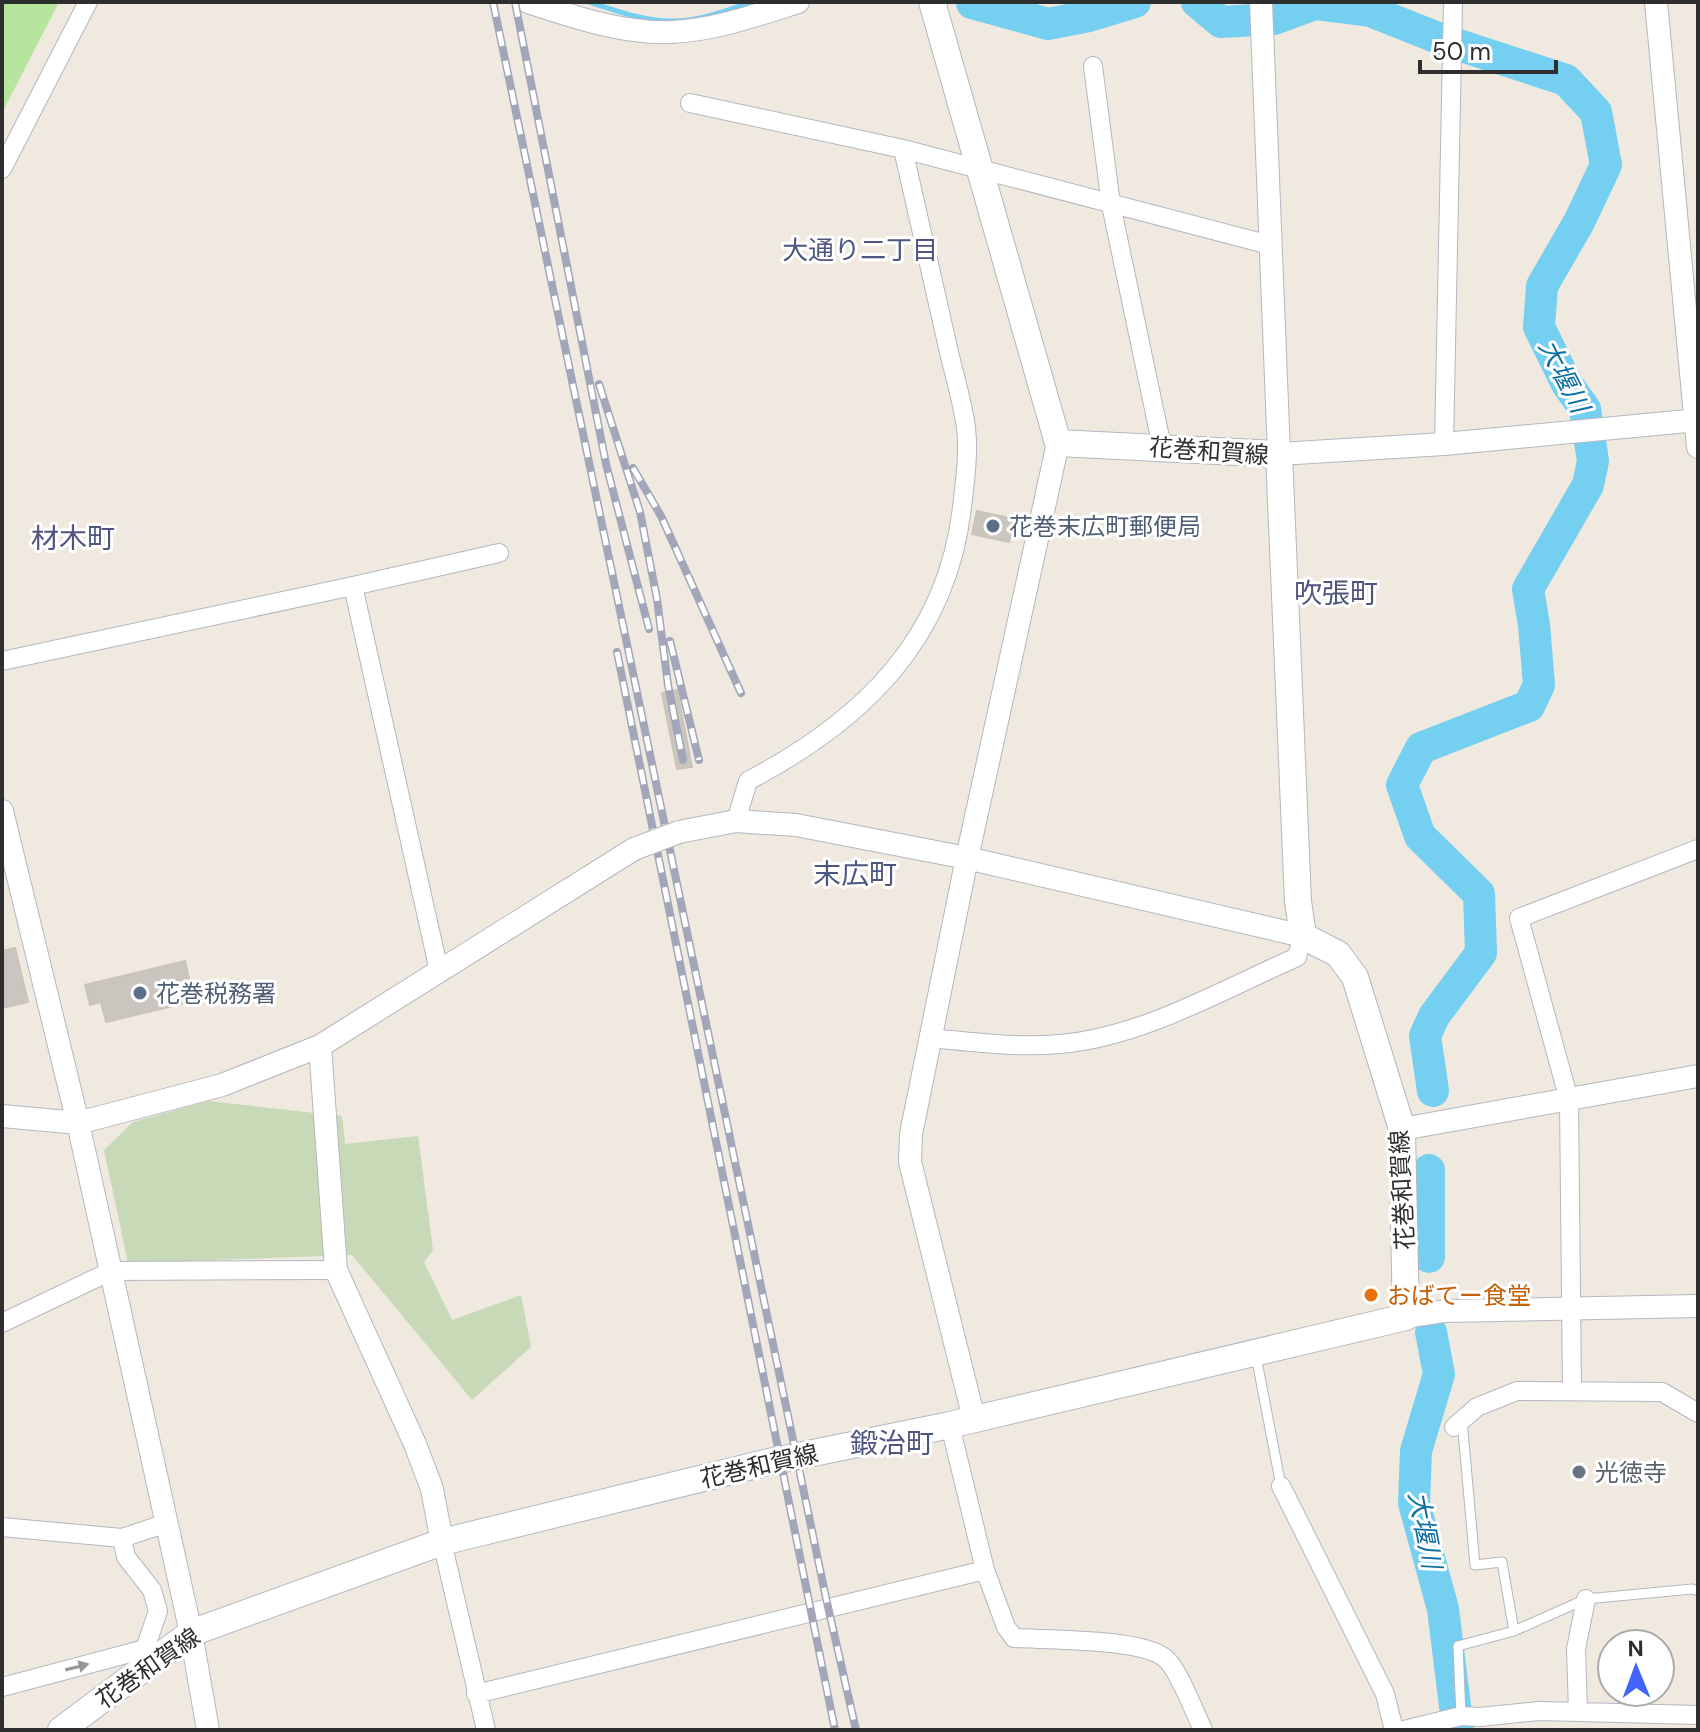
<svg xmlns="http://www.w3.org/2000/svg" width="1700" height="1732" viewBox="0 0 1700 1732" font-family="'DM Sans','Noto Sans JP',sans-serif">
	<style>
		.green { fill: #b6e59d }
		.cemetery { fill: #c8d9b7 }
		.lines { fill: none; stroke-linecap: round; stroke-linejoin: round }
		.stream { stroke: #74cff0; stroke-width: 5 }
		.river { stroke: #74cff0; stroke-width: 32 }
		.building { fill: #cbc5bf; stroke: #cbc4ba; stroke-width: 2 }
		.service-casing { stroke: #b4b7c1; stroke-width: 11 }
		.minor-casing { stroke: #b4b7c1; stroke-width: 20 }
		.tertiary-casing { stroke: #b4b7c1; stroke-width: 24 }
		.secondary-casing { stroke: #b4b7c1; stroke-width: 28 }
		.service { stroke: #fff; stroke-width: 9 }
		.minor { stroke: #fff; stroke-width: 18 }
		.tertiary { stroke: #fff; stroke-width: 22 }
		.secondary { stroke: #fff; stroke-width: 26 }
		.rail-casing { stroke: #a3a6b8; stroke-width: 8 }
		.rail { stroke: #fff; stroke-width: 5; stroke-dasharray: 15; stroke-linecap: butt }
		.tertiary-bridge-casing { stroke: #b4b7c1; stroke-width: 24; stroke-linecap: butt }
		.tertiary-bridge { stroke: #fff; stroke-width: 22 }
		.oneway { fill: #969696 }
		.service-dot { fill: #5c6f8a; stroke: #fff; stroke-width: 3 }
		.food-dot { fill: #e8710a; stroke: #fff; stroke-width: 3 }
		.worship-dot { fill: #6b7280; stroke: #fff; stroke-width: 3 }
		.labels { text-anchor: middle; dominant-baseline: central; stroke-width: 6; stroke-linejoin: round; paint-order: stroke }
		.street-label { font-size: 24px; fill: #2e2e2e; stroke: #fff }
		.service-label { font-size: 24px; fill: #4e5e75; stroke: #fff; text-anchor: start }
		.food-label { font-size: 24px; fill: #c56008; stroke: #fff; text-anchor: start }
		.worship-label { font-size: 24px; fill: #5b616d; stroke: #fff; text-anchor: start }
		.neighbourhood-label { font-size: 26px; fill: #4d567f; stroke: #fff }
		.water-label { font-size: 26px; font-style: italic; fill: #0d6fa2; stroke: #fff }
		.quarter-label { font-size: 28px; fill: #4d567f; stroke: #fff }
	</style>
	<rect width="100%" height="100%" fill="#efe9e0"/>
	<!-- green -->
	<path class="green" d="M2,2h57l-57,111z"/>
	<!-- cemetery -->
	<path class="cemetery" d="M208,1101l134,15 3,28 73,-8 15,114 -9,12 28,58 69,-25 10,52 -59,53 -120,-145 -224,8 -24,-113 29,-28z"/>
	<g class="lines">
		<!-- stream -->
		<path class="stream" d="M589,2c26,8 53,19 81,19 28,1 56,-10 81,-19
			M972,2v1"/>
		<!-- river -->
		<path class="river" d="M1197,2l24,20 53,-3 41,-15 55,7 73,29 123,40 30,32 10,53 -27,57 -37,64 -3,41 28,57 18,25 8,52 -5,24 -60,104 6,36 5,60 -10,21 -108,42 -19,37 18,51 59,58 2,59 -47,63 -9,20 8,55
			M972,3l76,21 41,-8 46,-14
			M1429,1257v-87
			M1431,1332l8,42 -23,77 -2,52 29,106 15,121"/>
	</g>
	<!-- building -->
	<path class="building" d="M977,511l37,8 -5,23 -37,-8z
		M677,690l15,77 -15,2 -15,-76z
		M15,948l13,54 -26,6v-57z
		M185,961l9,40 -88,21 -5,-20 -11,3 -5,-20z"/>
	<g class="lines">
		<!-- service casing -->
		<g class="service-casing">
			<path id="service" d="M1256,1356l25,130
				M1462,1420l13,145 27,-3 12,69
				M1461,1716l-3,-70 56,-15 72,-32 106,-10 6,2"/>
		</g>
		<!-- minor casing -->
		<g class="minor-casing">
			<path id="minor" d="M1093,66l18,139 51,242
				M690,103l213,46 367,96
				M2,169l86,-167
				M1444,444l9,-442
				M353,586l146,-33
				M2,661l351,-75 86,385
				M736,821l12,-40c114,-60 199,-141 214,-274 3,-26 7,-54 4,-79 -4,-30 -14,-60 -20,-89 -14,-63 -29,-127 -43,-190
				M930,1038c43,4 87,10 130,6 82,-7 162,-54 237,-87l6,-21
				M2,1323l109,-52 225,-1
				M1572,1391l-3,-291 -50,-182 179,-69
				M950,1425l35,145 21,57 8,11c33,2 130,0 152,21 12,10 29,54 37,71
				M1454,1427l23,-20 40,-16 145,1 36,21
				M1281,1486l104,208 9,36
				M2,1527l120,11 45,-15
				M442,1542l44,188
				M2,1687l143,-38 13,-38 -6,-21 -26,-33 -4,-19
				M476,1694l509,-124
				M1578,1710l-2,-61 10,-50
				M1404,1730l57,-14 19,1 59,-6 159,4"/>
		</g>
		<!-- tertiary casing -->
		<g class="tertiary-casing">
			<path id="tertiary" d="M528,2c46,15 95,32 144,30 43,-2 85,-17 126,-30
				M1261,2l18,452 165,-10 254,-24
				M1656,2l42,445
				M2,811l76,312 144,-38 98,-39 314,-197
				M679,832l57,-11 60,4 171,33 336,78
				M320,1046l16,224 79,174 17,45 10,53
				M2,1116l76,7 113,510 17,97
				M1402,1129l296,-53
				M1406,1317l39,-6 253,-5
				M974,1419l-64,-257 1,-28 56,-276 91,-415"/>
		</g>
		<!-- secondary casing -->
		<g class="secondary-casing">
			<path id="secondary" d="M61,1730l130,-97 251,-91 327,-80 181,-37 456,-108 -4,-188 -47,-152 -17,-23 -35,-18 -5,-35 -19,-447 -221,-11 -126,-441"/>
		</g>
		<!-- service -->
		<use href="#service" class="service"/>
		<!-- minor -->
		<use href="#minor" class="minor"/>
		<!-- tertiary -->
		<use href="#tertiary" class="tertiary"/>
		<!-- secondary -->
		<use href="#secondary" class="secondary"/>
		<!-- rail casing -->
		<g class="rail-casing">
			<path id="rail" d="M493,2l333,1596 30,132
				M515,2l91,462 43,165
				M599,384l41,128 17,87 11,86 15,75
				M633,468l28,48 80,177
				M670,641l29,119
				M617,652l218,1078"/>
		</g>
		<!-- rail -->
		<use href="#rail" class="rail"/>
		<!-- tertiary-bridge casing -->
		<g class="tertiary-bridge-casing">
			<path id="tertiary-bridge" d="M634,849l45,-17"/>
		</g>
		<!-- tertiary-bridge -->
		<use href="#tertiary-bridge" class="tertiary-bridge"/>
	</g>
	<!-- one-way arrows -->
	<defs><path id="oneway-solid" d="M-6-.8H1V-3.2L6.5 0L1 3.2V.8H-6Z" transform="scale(2)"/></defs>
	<use class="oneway" href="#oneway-solid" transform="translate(77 1667) rotate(-14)"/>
	<!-- markers -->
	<g class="service-dot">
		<circle cx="993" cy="526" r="8"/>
		<circle cx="140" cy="993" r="8"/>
	</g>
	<circle class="food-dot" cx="1371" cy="1295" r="8"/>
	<circle class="worship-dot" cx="1579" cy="1472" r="8"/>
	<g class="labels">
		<!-- street labels -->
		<g class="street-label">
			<text transform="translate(1209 451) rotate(4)">花巻和賀線</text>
			<text transform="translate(1402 1190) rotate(-93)">花巻和賀線</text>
			<text transform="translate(759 1466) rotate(-13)">花巻和賀線</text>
			<text transform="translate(148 1668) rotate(-35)">花巻和賀線</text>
		</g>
		<!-- service labels -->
		<g class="service-label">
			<text x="1009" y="526">花巻末広町郵便局</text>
			<text x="156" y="993">花巻税務署</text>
		</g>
		<!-- food labels -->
		<g class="food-label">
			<text x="1387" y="1295">おばてー食堂</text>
		</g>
		<!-- worship labels -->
		<g class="worship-label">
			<text x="1595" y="1472">光徳寺</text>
		</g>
		<!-- neighbourhood labels -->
		<g class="neighbourhood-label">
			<text x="860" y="250">大通り二丁目</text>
		</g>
		<!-- water labels -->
		<g class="water-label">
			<text transform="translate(1564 376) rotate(63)">大堰川</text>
			<text transform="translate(1425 1530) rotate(79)">大堰川</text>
		</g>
		<!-- quarter labels -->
		<g class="quarter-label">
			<text x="73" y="538">材木町</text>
			<text x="1336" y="593">吹張町</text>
			<text x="855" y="874">末広町</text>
			<text x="892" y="1443">鍛治町</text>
		</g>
	</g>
	<!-- border -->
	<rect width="1700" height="1732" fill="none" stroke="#2e2e2e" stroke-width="8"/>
	<!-- north arrow -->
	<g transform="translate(1636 1668) rotate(359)"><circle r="38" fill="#ffffff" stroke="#ababab" stroke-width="2"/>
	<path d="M0-6L14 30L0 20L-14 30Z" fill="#4264fa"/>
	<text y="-12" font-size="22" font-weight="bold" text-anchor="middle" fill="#2e2e2e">N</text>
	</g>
	<!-- scale -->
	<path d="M1420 60v12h136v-12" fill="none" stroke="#2e2e2e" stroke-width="4"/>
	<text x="1432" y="60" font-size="24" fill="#2e2e2e" stroke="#ffffff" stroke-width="6" paint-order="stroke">50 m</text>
</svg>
